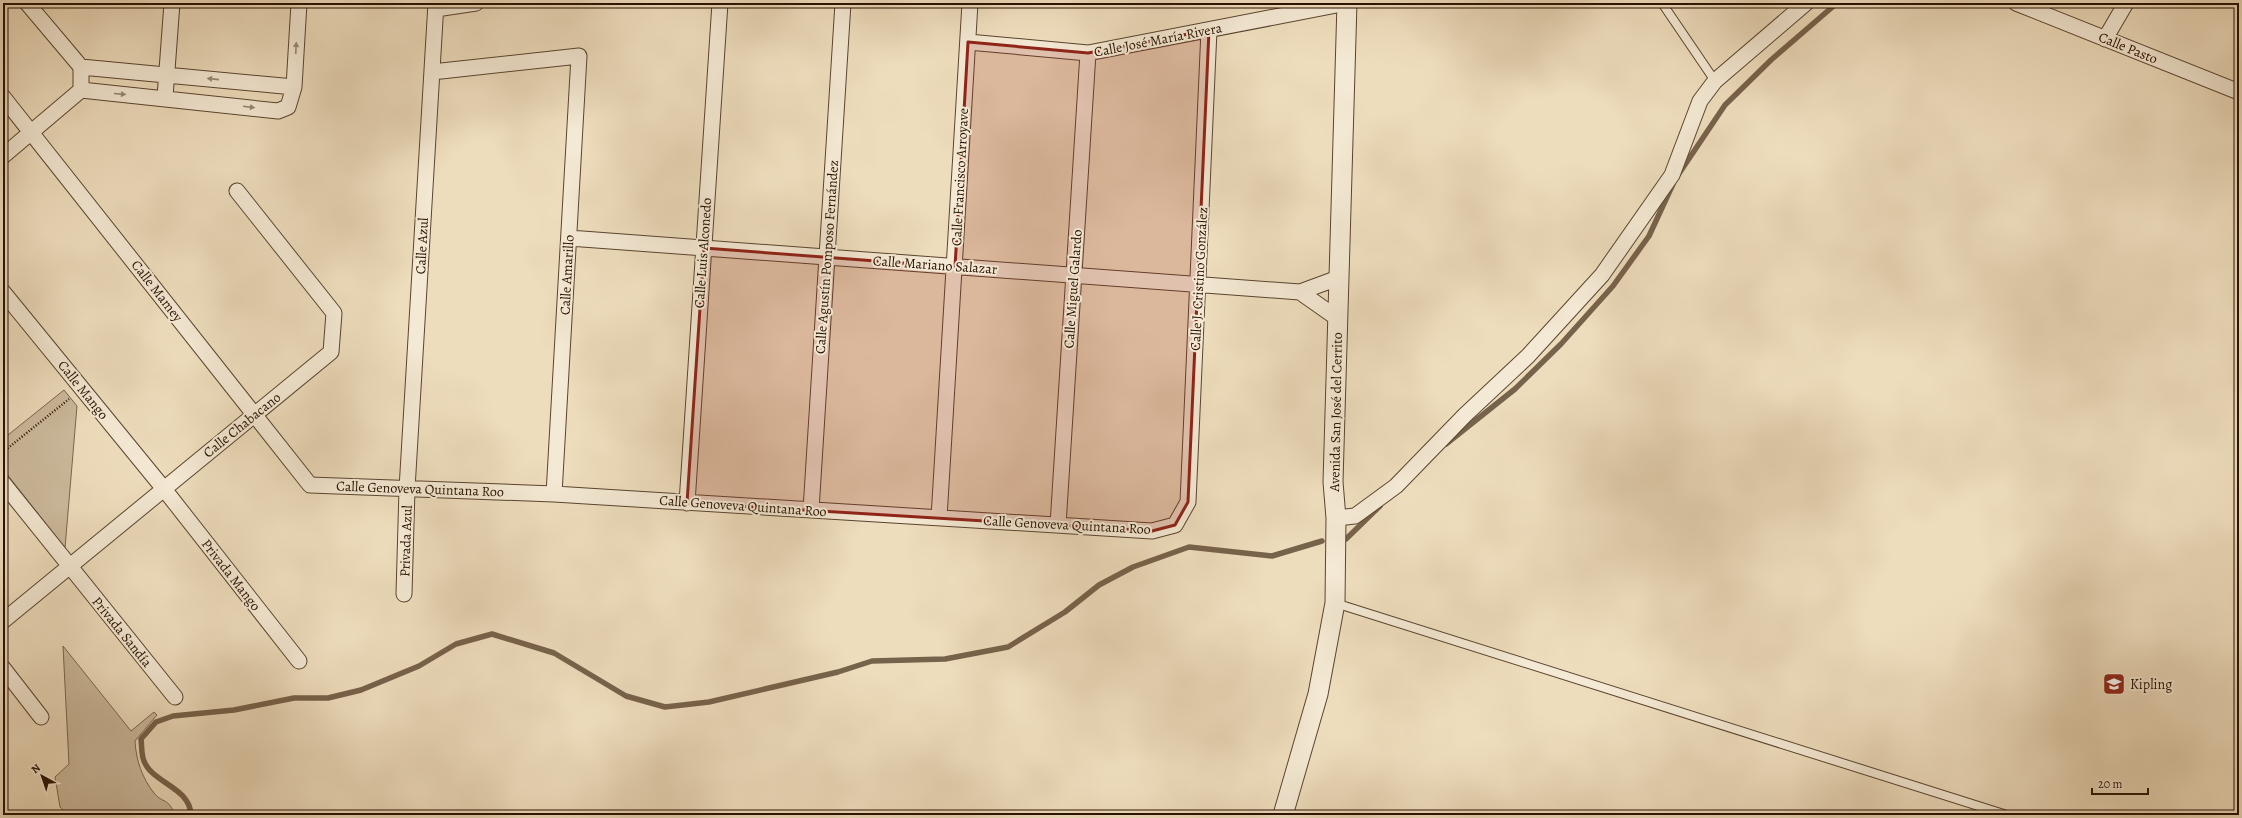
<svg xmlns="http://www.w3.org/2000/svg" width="2242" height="818" viewBox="0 0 2242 818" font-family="Alegreya,serif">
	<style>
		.green { fill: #ccba9d; stroke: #7a664e }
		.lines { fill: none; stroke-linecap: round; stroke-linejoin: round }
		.stream { stroke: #77624b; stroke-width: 5.5 }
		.service-casing { stroke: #5a442f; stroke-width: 10 }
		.minor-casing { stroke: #5a442f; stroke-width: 17 }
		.tertiary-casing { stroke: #5a442f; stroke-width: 21 }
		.path { stroke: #281100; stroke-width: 2.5; stroke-dasharray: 1 2; stroke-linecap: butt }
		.service { stroke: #f4e9d4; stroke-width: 8 }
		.minor { stroke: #f4e9d4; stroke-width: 15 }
		.tertiary { stroke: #f4e9d4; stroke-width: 19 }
		.oneway { fill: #988875 }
		.marked { fill: #8f2418; fill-opacity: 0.2; stroke: #8f2418; stroke-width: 3; stroke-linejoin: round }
		.labels { text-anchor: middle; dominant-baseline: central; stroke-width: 4; stroke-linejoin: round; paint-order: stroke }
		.street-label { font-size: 14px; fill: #281100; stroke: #f4e9d4 }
		.poi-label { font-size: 14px; fill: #281100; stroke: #f4e9d4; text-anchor: start }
	</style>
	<rect width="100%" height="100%" fill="#eeddbd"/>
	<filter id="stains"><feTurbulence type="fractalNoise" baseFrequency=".005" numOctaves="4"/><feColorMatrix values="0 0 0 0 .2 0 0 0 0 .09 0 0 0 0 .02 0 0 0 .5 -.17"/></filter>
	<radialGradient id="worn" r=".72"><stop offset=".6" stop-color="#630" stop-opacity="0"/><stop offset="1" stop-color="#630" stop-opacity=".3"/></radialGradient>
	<!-- green -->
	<path class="green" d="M64,390l13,16 -12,142 -62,-79v-30z
		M63,646l68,85 23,-19 3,3 -22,26c1,19 7,37 19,52 9,11 14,4 21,22h-107l-8,-8 -5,-30 14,-13z"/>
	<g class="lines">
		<!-- stream -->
		<path class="stream" d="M1678,175l47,-70 46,-45 66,-57
			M1446,444l69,-55 46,-45 52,-58 36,-50 24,-52
			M1346,539l34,-33
			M191,815c-1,-28 -39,-32 -47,-54 -3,-7 -2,-15 -3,-22l15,-17 17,-6 61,-6 60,-12h34l33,-8 58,-24 37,-22 36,-10 62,19 72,43 39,11 44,-5 129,-30 34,-11 73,-2 63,-12 57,-35 34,-27 34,-18 56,-20 83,9 50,-15"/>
		<!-- service casing -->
		<g class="service-casing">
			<path id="service" d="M1662,3l53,78
				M1335,603l672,212"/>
		</g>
		<!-- minor casing -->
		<g class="minor-casing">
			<path id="minor" d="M27,3l54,64
				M2016,3l223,89
				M436,9l40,-6
				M2105,39l21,-36
				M968,42l120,11 259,-50
				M81,67l213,20
				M432,72l147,-16 -25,438
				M81,90l197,21 10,-4 6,-20 5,-84
				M3,97l307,388 244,9 598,37 23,-6 13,-23 21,-472
				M165,97l7,-94
				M3,156l78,-66v-23
				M569,238l731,54 38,-14
				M3,292l161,197 135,172
				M1300,292l37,26
				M3,483l172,214
				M687,503l33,-500
				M811,510l32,-507
				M939,518l31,-515
				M1336,518l19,-2 41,-30 69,-71 63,-59 74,-81 70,-100 28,-74 15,-20 91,-78
				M1058,525l30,-472
				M404,594l3,-105 29,-486
				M3,621l328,-269 3,-39 -97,-122
				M3,668l38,49"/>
		</g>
		<!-- tertiary casing -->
		<g class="tertiary-casing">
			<path id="tertiary" d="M1283,815l35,-121 17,-91 1,-85 -3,-36 14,-479"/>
		</g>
		<!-- path -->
		<path class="path" d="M3,452l66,-53"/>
		<!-- service -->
		<use href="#service" class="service"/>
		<!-- minor -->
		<use href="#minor" class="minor"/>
		<!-- tertiary -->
		<use href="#tertiary" class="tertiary"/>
	</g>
	<!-- one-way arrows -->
	<defs><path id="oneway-solid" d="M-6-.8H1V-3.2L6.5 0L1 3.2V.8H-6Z"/></defs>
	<g class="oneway">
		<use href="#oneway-solid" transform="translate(296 48) rotate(-87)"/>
		<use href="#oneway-solid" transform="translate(213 79) rotate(-174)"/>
		<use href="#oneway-solid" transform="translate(120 94) rotate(5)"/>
		<use href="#oneway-solid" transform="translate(249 107) rotate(7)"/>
	</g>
	<!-- marked area -->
	<path class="marked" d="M1209,30l-21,472 -13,23 -23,6 -465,-28 17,-255 251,19 13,-225 120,11z"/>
	<!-- icons -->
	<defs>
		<g id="school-square" transform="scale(1.15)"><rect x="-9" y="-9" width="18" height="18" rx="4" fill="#8f2418" stroke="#f4e9d4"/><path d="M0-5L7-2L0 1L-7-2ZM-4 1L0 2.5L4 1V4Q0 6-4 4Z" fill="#fff"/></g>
	</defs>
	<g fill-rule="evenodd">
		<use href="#school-square" x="2114" y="684"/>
	</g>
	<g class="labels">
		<!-- street labels -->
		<g class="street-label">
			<text transform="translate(1158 40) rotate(-11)">Calle José María Rivera</text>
			<text transform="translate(2128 48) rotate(22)">Calle Pasto</text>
			<text transform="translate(960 177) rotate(-87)">Calle Francisco Arroyave</text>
			<text transform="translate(422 246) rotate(-87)">Calle Azul</text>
			<text transform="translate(703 253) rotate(-86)">Calle Luis Alconedo</text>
			<text transform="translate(827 257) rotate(-86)">Calle Agustín Pomposo Fernández</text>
			<text transform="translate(935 265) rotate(4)">Calle Mariano Salazar</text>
			<text transform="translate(567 275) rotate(-87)">Calle Amarillo</text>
			<text transform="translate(1199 279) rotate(-87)">Calle J. Cristino González</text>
			<text transform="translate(1073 289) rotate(-86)">Calle Miguel Galardo</text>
			<text transform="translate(157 291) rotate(52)">Calle Mamey</text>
			<text transform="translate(83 390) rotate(51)">Calle Mango</text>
			<text transform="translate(1336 412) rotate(-89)">Avenida San José del Cerrito</text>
			<text transform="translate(242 425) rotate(-39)">Calle Chabacano</text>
			<text transform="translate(420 489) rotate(2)">Calle Genoveva Quintana Roo</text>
			<text transform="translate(743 506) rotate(4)">Calle Genoveva Quintana Roo</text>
			<text transform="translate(1067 525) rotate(3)">Calle Genoveva Quintana Roo</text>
			<text transform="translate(406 541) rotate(-88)">Privada Azul</text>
			<text transform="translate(231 575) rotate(52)">Privada Mango</text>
			<text transform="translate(122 632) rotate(51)">Privada Sandía</text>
		</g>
		<!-- poi labels -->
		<g class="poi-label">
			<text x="2130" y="684">Kipling</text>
		</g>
	</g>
	<!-- margin -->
	<rect width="2242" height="818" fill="none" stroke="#eeddbd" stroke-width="16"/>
	<rect x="4" y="4" width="2234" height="810" fill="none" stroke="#281100" stroke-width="2"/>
	<rect x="8" y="8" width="2226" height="802" fill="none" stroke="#281100"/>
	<!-- north arrow -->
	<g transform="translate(42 776) rotate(320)" stroke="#f4e9d4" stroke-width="3" paint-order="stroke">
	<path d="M0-3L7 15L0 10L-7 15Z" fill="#281100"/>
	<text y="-6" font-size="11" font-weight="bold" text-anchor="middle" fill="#281100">N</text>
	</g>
	<!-- scale -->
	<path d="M2092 788v6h56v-6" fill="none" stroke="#281100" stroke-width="2"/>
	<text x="2098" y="788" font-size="12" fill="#281100" stroke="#f4e9d4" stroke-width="3" paint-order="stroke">20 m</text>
	<rect width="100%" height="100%" filter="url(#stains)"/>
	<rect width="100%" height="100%" fill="url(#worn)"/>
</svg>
